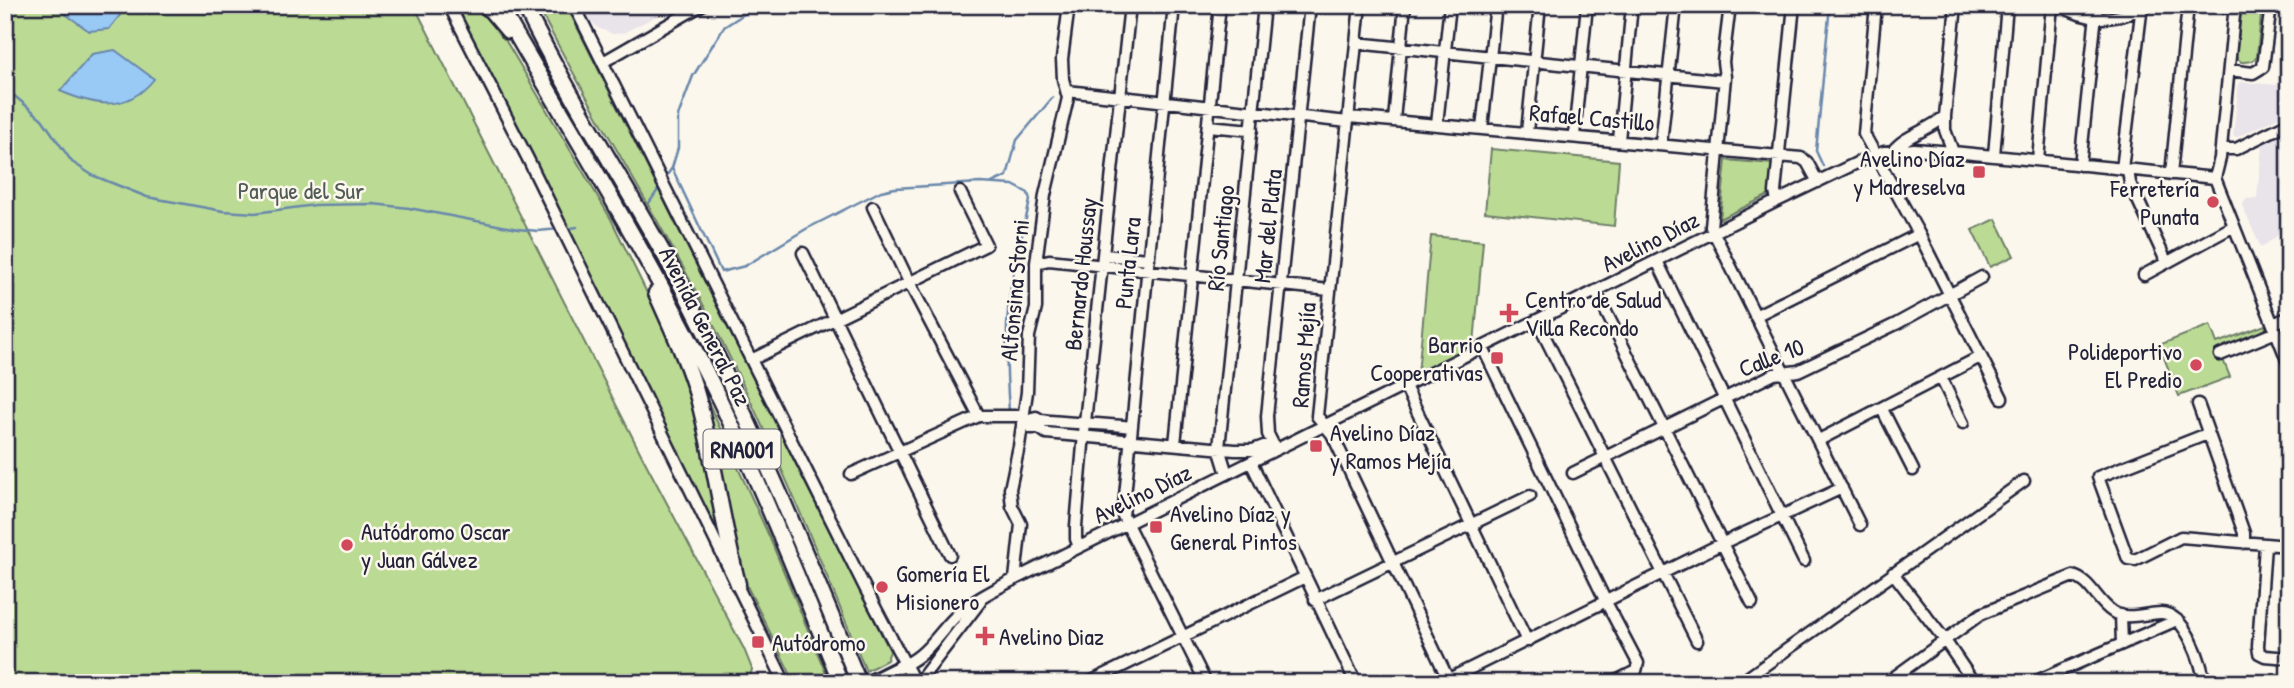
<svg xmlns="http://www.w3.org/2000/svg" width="2294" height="688" viewBox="0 0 2294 688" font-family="'Patrick Hand',sans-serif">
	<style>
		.built { fill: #e9e3ea }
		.green { fill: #bbdb94; stroke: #6e7e68; stroke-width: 2 }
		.water { fill: #99caf5; stroke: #6987ab; stroke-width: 2 }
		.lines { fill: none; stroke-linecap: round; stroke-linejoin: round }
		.stream { stroke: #6987ab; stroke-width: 2.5 }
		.minor-casing { stroke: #22223b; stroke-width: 15 }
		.major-casing { stroke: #22223b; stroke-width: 18 }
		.highway-casing { stroke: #22223b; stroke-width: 19 }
		.minor { stroke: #fbf7ec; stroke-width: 10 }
		.major { stroke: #fbf7ec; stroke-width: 12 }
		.highway { stroke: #fbf7ec; stroke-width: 14 }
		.poi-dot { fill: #d1495b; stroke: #fbf7ec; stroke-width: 2.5 }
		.labels { text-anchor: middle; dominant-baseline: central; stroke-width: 5; stroke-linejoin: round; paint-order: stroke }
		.shield { fill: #fbf7ec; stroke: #636270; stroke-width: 2 }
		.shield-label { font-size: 23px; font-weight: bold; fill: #22223b }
		.street-label { font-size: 24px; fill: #22223b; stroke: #fbf7ec }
		.poi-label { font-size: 24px; fill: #22223b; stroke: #fbf7ec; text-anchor: start }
		.park-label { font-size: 24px; fill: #505a56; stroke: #fbf7ec }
	</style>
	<rect width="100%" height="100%" fill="#fbf7ec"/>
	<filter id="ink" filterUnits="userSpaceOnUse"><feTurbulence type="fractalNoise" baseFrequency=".0143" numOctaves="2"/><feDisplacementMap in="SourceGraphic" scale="14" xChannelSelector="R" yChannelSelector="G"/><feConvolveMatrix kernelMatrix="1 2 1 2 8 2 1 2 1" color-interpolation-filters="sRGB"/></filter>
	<g filter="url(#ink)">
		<!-- built -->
		<path class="built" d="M583,5h95l-55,28 -10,1 -15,-6 -8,-8z
			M2285,5h4v107l-52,25 -4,-1 6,-54 38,3z
			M2289,127v100l-28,21 -19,-43 4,-6 11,-1 5,-53 5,-7z"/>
		<!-- green -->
		<path class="green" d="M5,5h409l228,451 102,193 8,20 -3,14h-30l-27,-7 -2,7h-685z
			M453,5h31l3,4 124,210 54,111 26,69 31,147z
			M537,5h29l324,646 -3,9 -21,11c-50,-122 -99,-243 -159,-359 -54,-104 -117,-203 -170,-307z
			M2242,5h20l-5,51c-4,6 -8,6 -16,6l-5,-5z
			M1491,149l128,12 -5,65 -129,-14z
			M1726,160l47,4 -4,31 -49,24z
			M1996,219l18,37 -24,11 -18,-37z
			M1431,236l52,5 -9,103 -56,30z
			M2210,325l7,18 48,-18 3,9 -48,18 10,25 -51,19 -20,-51z
			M699,382l70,154 61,147h-35l-56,-113z"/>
		<!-- water -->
		<path class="water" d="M53,5h75l-19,24 -20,2z
			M115,50l39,29c-27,34 -59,27 -94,12l32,-37z"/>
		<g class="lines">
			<!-- stream -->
			<path class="stream" d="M5,88l37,31 30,43 20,13 55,22 76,14 32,2 60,-8 58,-1 36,4 109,21 20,2 21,-2
				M1823,166l-7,-15 14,-146
				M672,168l49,104 24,-6 61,-37 75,-38 14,-3 85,-5 33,2 15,8 2,7c-5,25 -12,50 -17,75 -9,44 -7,92 -4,137
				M665,178l7,-10 6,-20v-32l15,-40 31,-49 34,-22
				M992,183l15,-7 10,-36 36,-43
				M649,203l11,-16
				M566,229l11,-2"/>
			<!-- minor casing -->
			<g class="minor-casing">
				<path id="minor" d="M449,5l79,154 257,524
					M574,5l291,583 50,95
					M1174,5l-51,511 83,167
					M1360,5l-43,411 15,18 116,245
					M1730,5l-7,57 2,15 -14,150 149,298
					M1876,5l-12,129 55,100 83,164
					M2060,5c28,17 52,16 81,4
					M2205,5l30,3
					M1356,43l368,38
					M603,62l99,-57
					M2229,70l24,3 10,-6 8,-62
					M1067,91l281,31
					M1945,116v14l8,22
					M1349,117l452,41 6,4 11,20
					M1394,120l11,-115
					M1437,124l13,-119
					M1208,126l44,4
					M1482,128l14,-123
					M1527,132l13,-127
					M1574,136l13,-131
					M1619,140l13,-135
					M1661,144l15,-139
					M2221,149h15l53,-26
					M1893,151c12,-16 37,-21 52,-35l11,-111
					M1994,155l13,-150
					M2038,160l14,-155
					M2080,165l17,-160
					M2122,169l20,-164
					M2128,170l2,13 36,78
					M2171,174l17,-169
					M2215,178l74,187
					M2215,178l5,-20 15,-153
					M1777,201l-2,-9 19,-187
					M873,207l37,77 69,132
					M803,253l147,302
					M1104,255l45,4
					M1657,261l147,300
					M1036,263l13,-3 280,30
					M2144,275l90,-49
					M1596,292l156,311
					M1755,316l164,-82
					M1537,321l160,320
					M2273,324l16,-7
					M1483,348l123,254 32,61 -2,8 -24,12
					M2220,355l56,-23
					M751,360l235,-115 -26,-53
					M1941,378l22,45
					M1405,386l122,255
					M2198,404l46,129v10
					M1882,409l31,61
					M1041,420c30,4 60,3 90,7
					M1039,428l2,-8 -5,-3 -4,1 -3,5 2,5h8l7,5 189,17h18l19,-7
					M2207,434l-109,43 30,82 7,1 46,-23 108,9
					M1819,440l161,-83
					M1175,444l45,-439
					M1276,450l-8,-16 -1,-18 43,-411
					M1251,462l105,221
					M1573,473l201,-99 24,-3 98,-47 86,-47
					M851,474l128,-58h43
					M1227,474l-8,-26 45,-443
					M2265,545l-7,101 1,7 6,3 24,2
					M1079,547l-3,-8v-13l9,-104 45,-417
					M1893,573l51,66 30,44
					M1015,579l6,-55 -9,-18 -2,-17 9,-43 8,-54 2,-56 7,-28v-45l9,-68 23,-97 -5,-19 -1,-20 7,-54
					M1315,600l215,-104
					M2121,615l1,29
					M906,664c21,-10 32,-30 48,-46 17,-17 40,-28 61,-39l762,-378 88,-42 19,-7 30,-3 39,3 262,26
					M918,683l62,-81
					M1088,683l217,-106
					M1441,683l282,-140 119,-55
					M1740,683l284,-202
					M1886,683l95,-69 92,-38c18,5 24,26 40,36 14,9 32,1 48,1 24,0 42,50 43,70
					M2032,683l145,-63"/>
			</g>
			<!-- major casing -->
			<g class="major-casing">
				<path id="major" d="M868,683l38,-19"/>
			</g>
			<!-- highway casing -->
			<g class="highway-casing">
				<path id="highway" d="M486,5l22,26
					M499,5c69,120 142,238 204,361 52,103 94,210 138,317
					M524,5c47,97 107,187 158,282 67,128 122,262 177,396
					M656,293c15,34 32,69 42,105 16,61 24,124 40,186"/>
			</g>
			<!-- minor -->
			<use href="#minor" class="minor"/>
			<!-- major -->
			<use href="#major" class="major"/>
			<!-- highway -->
			<use href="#highway" class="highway"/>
		</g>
	</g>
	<!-- markers -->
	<g class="poi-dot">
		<rect x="1972" y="165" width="14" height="14" rx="3.5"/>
		<circle cx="2213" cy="202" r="7"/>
		<path d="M1505.5 302.5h7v7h7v7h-7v7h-7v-7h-7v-7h7z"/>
		<rect x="1490" y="351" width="14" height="14" rx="3.5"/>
		<circle cx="2196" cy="365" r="7"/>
		<rect x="1309" y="439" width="14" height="14" rx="3.5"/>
		<rect x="1149" y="520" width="14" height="14" rx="3.5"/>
		<circle cx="347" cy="545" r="7"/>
		<circle cx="882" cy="587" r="7"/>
		<path d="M981.5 625.5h7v7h7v7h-7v7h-7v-7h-7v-7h7z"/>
		<rect x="751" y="635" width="14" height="14" rx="3.5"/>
	</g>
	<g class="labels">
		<!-- shield labels -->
		<rect class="shield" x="703.5" y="429.5" width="77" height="39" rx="5"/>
		<g class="shield-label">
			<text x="742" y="449">RNA001</text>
		</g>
		<!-- street labels -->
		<g class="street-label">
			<text transform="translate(1592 117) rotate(5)">Rafael Castillo</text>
			<text transform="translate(1267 226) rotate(-84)">Mar del Plata</text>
			<text transform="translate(1220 238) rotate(-84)">Río Santiago</text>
			<text transform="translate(1650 241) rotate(-27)">Avelino Díaz</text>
			<text transform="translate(1127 263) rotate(-84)">Punta Lara</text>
			<text transform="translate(1080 274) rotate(-84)">Bernardo Houssay</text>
			<text transform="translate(1014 290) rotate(-85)">Alfonsina Storni</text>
			<text transform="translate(706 326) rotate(63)">Avenida General Paz</text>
			<text transform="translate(1303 355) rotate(-86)">Ramos Mejía</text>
			<text transform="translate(1771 357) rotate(-21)">Calle 10</text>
			<text transform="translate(1142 493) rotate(-26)">Avelino Díaz</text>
		</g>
		<!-- poi labels -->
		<g class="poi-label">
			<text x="1965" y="158" text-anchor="end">Avelino Díaz<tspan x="1965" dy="28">y Madreselva</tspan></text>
			<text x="2199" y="188" text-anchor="end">Ferretería<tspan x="2199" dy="28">Punata</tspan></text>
			<text x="1525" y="299">Centro de Salud<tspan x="1525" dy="28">Villa Recondo</tspan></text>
			<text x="1483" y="344" text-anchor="end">Barrio<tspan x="1483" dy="28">Cooperativas</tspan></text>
			<text x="2182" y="351" text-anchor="end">Polideportivo<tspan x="2182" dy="28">El Predio</tspan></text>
			<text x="1330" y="432">Avelino Díaz<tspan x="1330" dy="28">y Ramos Mejía</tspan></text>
			<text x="1170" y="513">Avelino Díaz y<tspan x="1170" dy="28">General Pintos</tspan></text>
			<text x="361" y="531">Autódromo Oscar<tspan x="361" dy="28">y Juan Gálvez</tspan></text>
			<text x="896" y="573">Gomería El<tspan x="896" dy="28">Misionero</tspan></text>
			<text x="999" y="636">Avelino Diaz</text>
			<text x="772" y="642">Autódromo</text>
		</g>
		<!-- park labels -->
		<g class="park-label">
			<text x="301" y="190">Parque del Sur</text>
		</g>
	</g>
	<!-- margin -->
	<rect width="2294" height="688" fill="none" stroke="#fbf7ec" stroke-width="28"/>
	<rect x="14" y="14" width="2266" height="660" fill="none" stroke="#22223b" stroke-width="2.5" filter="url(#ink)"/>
</svg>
